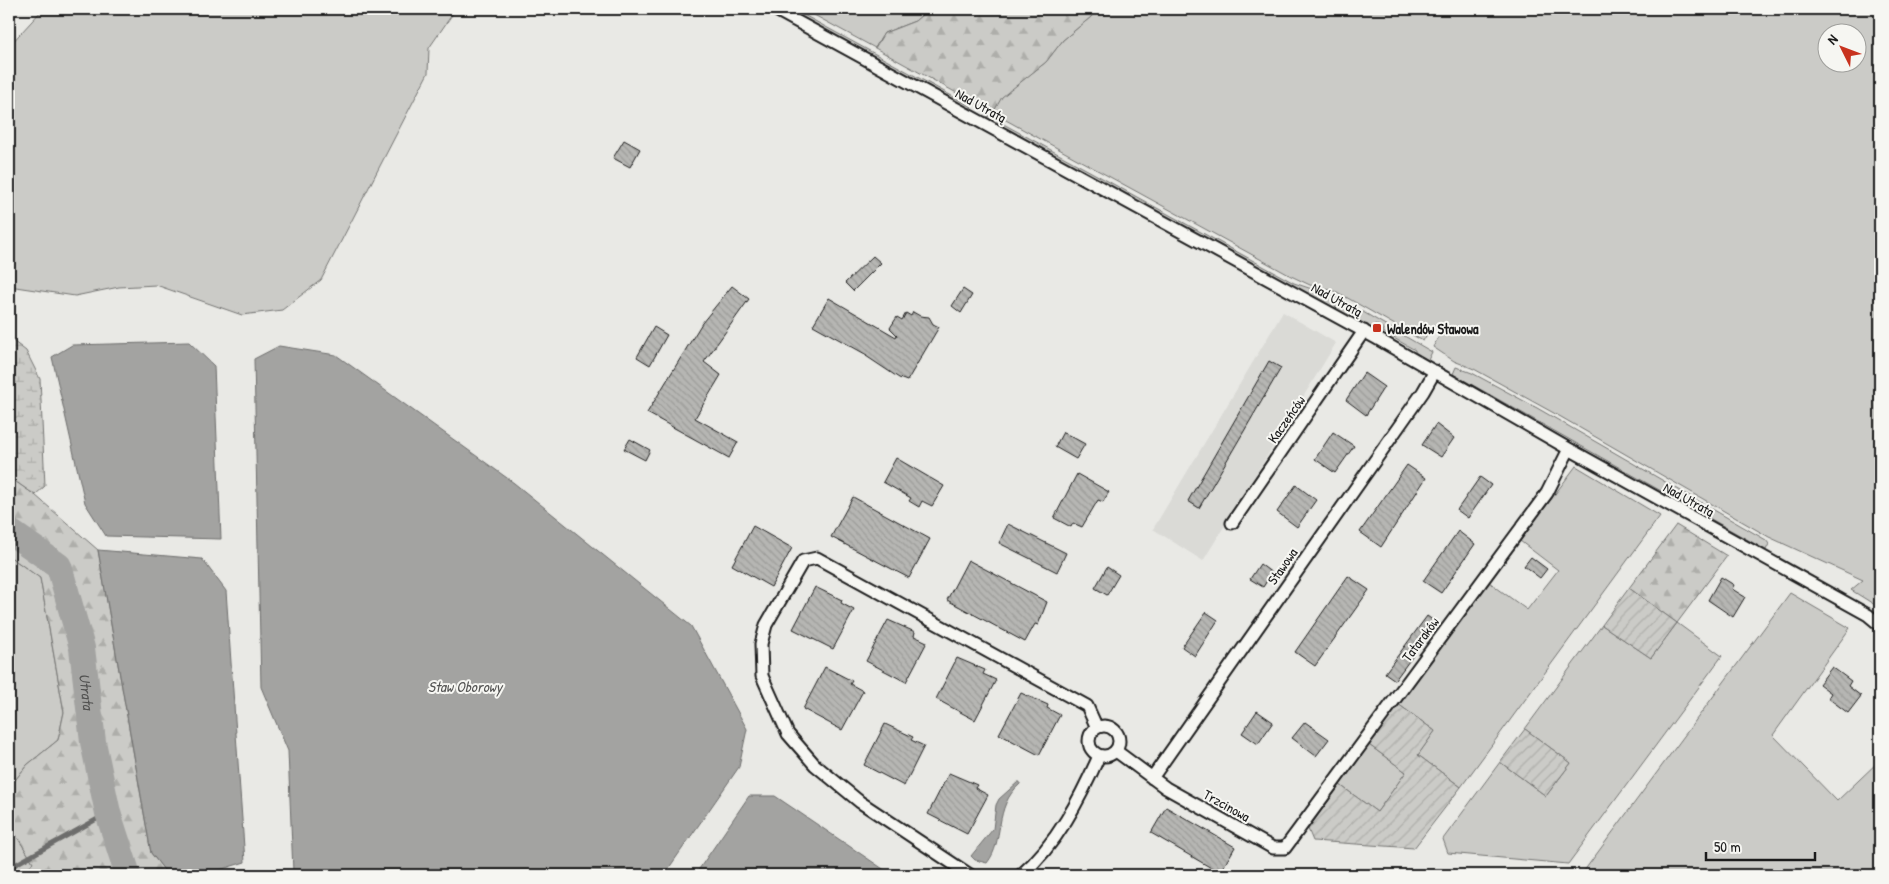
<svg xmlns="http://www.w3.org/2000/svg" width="1889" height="884" viewBox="0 0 1889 884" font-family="'Patrick Hand',sans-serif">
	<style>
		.built { fill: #dadad6 }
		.green { fill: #cbcbc7; stroke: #747472; fill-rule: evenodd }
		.forest { fill: url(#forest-firs); stroke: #747472 }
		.wetland { fill: url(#wetland-marsh); stroke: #747472 }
		.garden { fill: url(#garden-furrows); stroke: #747472 }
		.water { fill: #a3a3a1; stroke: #6d6d6c }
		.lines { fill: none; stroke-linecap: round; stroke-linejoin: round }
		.stream { stroke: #6d6d6c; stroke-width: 4.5 }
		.river { stroke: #a3a3a1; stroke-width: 26 }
		.building { fill: url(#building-back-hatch); stroke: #1c1c1c }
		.street-casing { stroke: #1c1c1c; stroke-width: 15 }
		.street { stroke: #f6f6f2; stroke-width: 11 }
		.poi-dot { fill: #c8321e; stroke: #f6f6f2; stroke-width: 2 }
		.labels { text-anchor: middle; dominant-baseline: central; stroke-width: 4; stroke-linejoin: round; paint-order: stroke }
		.street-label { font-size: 14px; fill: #1c1c1c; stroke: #f6f6f2 }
		.poi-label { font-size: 14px; font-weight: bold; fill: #1c1c1c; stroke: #f6f6f2; text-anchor: start }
		.water-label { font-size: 15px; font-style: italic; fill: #525251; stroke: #f6f6f2 }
	</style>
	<defs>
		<pattern id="forest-firs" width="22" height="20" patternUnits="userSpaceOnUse" patternTransform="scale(1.25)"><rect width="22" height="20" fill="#cbcbc7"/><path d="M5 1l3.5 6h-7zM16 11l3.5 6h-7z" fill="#aeaeaa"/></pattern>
		<pattern id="wetland-marsh" width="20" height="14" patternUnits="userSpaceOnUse" patternTransform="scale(1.25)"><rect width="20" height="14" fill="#cbcbc7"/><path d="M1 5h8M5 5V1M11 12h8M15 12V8" fill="none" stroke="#aeaeaa"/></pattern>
		<pattern id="garden-furrows" width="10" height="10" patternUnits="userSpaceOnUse" patternTransform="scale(1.25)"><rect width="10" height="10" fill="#cbcbc7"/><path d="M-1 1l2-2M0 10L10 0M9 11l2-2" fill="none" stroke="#aeaeaa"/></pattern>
		<pattern id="building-back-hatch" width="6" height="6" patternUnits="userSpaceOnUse" patternTransform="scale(1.25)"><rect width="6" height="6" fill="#b6b6b3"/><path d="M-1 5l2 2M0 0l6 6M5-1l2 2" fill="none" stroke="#9c9c99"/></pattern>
	</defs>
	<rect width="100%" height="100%" fill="#e9e9e5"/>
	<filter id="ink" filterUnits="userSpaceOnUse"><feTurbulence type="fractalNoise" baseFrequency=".02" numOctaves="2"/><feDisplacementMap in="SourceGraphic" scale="10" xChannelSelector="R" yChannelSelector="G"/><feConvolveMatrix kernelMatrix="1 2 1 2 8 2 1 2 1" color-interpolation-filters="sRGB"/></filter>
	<g filter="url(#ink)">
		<!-- built -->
		<path class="built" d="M1283,312l53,31 -133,218 -50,-32z"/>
		<!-- green -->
		<path class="green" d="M43,9h413l-27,39 -1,25 -107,207 -39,30 -40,5 -86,-30 -37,2 -44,9 -66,-10v-240z
			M787,9h6l179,98 -4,1z
			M803,9h126l-14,12 -31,12 -9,15z
			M1095,9h785v599l-29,-18 12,-10 -94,-43 -208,-120 -87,-48 -20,-8 -21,-14 9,-16 -10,-5 -9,15 -86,-49 -27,-7 -19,-9 -298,-163 8,-16 45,-35 17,-22 28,-23zM1826,32h30v30h-30z
			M987,115l307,168 45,15 93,54 -4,8 -13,-8v-2l-32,-18 1,-3 -9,-5 -3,5 -385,-210z
			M1456,367l16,6 65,35 229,132 3,4 -3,6 -313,-176z
			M1576,466l84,50 -199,271 -43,-32 17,-24 -37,-27 91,-122 38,28 31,-40 -38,-29z
			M9,556l31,22 24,134 -6,28 -31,25 -18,23z
			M1790,593l60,35 -77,107 64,66 43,-41v115h-299z
			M1677,623l45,33 -154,208 -120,-11 -5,-14 57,-77 46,34 25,-33 -46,-34 77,-104 49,33z
			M1369,745l37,27 -29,40 -37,-27z
			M9,824l24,38 -9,13h-15z"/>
		<!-- forest -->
		<path class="forest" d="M929,9h166l-4,8 -28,23 -17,22 -44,35 -9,16 -118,-65 9,-15 31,-12z
			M9,477l26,18 63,55 53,303 17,22h-144l9,-13 -24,-38v-36l18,-23 31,-25 6,-28 -24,-134 -31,-22z
			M1676,525l51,31 -50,67 -48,-35z"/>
		<!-- wetland -->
		<path class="wetland" d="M9,338l17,13 14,28 5,107 -10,9 -26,-18z"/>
		<!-- garden -->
		<path class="garden" d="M1629,588l48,35 -26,35 -49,-33z
			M1398,704l37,27 -17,24 43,32 -47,61 -101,-7 -5,-12 32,-44 37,27 29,-40 -37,-27z
			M1525,729l46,34 -25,33 -46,-34z"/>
		<!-- water -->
		<path class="water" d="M189,342l25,24 7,173 -115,-3 -21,-33 -33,-146 20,-12z
			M279,346l57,9 178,128 177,143 56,103 -8,38 -75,108h-368l-3,-3 -5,-121 -27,-64 -7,-328z
			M98,550l104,9 24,32 19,271 -42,13h-35l-17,-22z
			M1018,782h2v2c-27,23 -15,57 -33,79l-12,-3 -4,-4 22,-27 3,-24 3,-6z
			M749,796h26l117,79h-197z"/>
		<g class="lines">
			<!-- stream -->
			<path class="stream" d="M9,868l99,-55"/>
			<!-- river -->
			<path class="river" id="s1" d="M9,531l50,35 23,82 11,94 15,71 20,62"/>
		</g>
		<!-- building -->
		<path class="building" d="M624,140l16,9 -10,18 -17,-9z
			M873,256l8,7 -28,28 -8,-8z
			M732,286l17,13 -45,63 17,13 -26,43 43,24 -9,16 -82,-45 55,-90z
			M963,289l9,6 -11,18 -9,-7z
			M829,298l67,39 1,-2 -7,-7 7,-11 5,3 4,-7 5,3 2,-4 7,4 9,1 4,7 6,3 -32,54 -8,-3 -33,-22 1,-1 -54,-30z
			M654,327l13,8 -17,30 -13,-8z
			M1269,361l12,7 -82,140 -11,-7z
			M1364,373l20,14 -18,28 -20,-15z
			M1436,424l18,14 -13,19 -19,-12z
			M1063,432l22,12 -9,15 -21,-12z
			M1333,432l21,14 -19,27 -20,-14z
			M630,439l20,11 -5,10 -21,-11z
			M896,458l48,28 -12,20 -10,-5 -3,6 -10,-6 2,-3 -28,-16z
			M1407,465l19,13 -45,69 -21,-15z
			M1077,474l32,18 -6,10 -5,-2 -16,27 -9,-4 -2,4 -17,-9z
			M1480,477l11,8 -23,33 -11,-8z
			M1296,485l20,15 -19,27 -20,-15z
			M853,497l77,42 -21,39 -78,-41z
			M1008,524l58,29 -9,19 -58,-29z
			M753,526l39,22 -21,39 -39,-22z
			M1458,531l17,13 -34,49 -18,-12z
			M1531,557l16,12 -7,9 -16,-12z
			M968,560l79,42 -9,23 -3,-1 -10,18 -78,-42z
			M1260,564l12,9 -9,14 -13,-8z
			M1107,567l12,8 -12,20 -12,-7z
			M1348,576l21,14 -54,76 -20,-14z
			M1721,577l13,8 -2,4 13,8 -12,20 -25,-17z
			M815,587l27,13 -1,3 13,7 -21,39 -40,-20z
			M1206,612l12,8 -23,36 -13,-9z
			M1427,616l10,7 -42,57 -10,-7z
			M888,620l27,12 -1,4 13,6 -21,40 -40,-21z
			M957,658l28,12 -2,4 13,6 -21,40 -39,-21z
			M825,667l27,14 -2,3 13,7 -21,39 -39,-21z
			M1832,667l19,14 -3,5 13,10 -13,17 -20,-15 3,-5 -12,-9z
			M1021,693l27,12 -1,3 13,7 -21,40 -40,-21z
			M1257,711l16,11 -15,22 -16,-11z
			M1305,722l24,17 -13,17 -24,-18z
			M885,724l28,13 -2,3 13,6 -20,40 -40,-21z
			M949,773l28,12 -2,3 13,7 -21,39 -39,-20z
			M1166,807l69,40 -15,26 -69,-40z"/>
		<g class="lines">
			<!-- street casing -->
			<g class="street-casing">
				<path id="street" d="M774,9l602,329 193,111 299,166 12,10
					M1232,523l132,-192
					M1089 741a15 15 0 1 1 30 0a15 15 0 1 1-30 0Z
					M1116,751l50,37 107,60h12l262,-355 22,-44
					M1152,778l271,-386 12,-21
					M970,875l-110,-73 -45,-37 -27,-31 -26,-58 -1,-32 5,-19 37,-64 14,-3 270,148 10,22
					M1021,875c36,-31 59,-76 78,-119"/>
			</g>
			<!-- street -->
			<use href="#street" class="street"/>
		</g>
	</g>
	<!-- markers -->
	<rect class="poi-dot" x="1372" y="323" width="10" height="10" rx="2.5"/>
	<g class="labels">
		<!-- street labels -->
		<g class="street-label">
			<text transform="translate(981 105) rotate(29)">Nad Utratą</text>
			<text transform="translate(1337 299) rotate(29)">Nad Utratą</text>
			<text transform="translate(1286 419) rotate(-55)">Kaczeńców</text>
			<text transform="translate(1689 499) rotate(29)">Nad Utratą</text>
			<text transform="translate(1282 566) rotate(-55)">Stawowa</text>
			<text transform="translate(1420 639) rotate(-53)">Tataraków</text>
			<text transform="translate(1227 805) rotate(29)">Trzcinowa</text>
		</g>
		<!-- poi labels -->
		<g class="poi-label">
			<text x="1387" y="328">Walendów Stawowa</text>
		</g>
		<!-- water labels -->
		<g class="water-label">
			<text x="465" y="686">Staw Oborowy</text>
			<text stroke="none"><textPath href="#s1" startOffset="190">Utrata</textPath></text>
		</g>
	</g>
	<!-- margin -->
	<rect width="1889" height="884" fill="none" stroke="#f6f6f2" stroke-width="30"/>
	<rect x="15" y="15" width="1859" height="854" fill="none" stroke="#1c1c1c" stroke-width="2" filter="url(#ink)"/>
	<!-- north arrow -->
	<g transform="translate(1842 48) rotate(312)"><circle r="24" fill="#f6f6f2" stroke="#9f9f9c"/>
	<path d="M0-4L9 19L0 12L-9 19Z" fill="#c8321e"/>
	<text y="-8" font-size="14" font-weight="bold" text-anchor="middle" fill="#1c1c1c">N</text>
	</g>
	<!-- scale -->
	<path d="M1706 852v8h109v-8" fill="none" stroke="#1c1c1c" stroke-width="2.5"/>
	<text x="1714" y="852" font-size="15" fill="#1c1c1c" stroke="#f6f6f2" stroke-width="4" paint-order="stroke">50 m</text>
</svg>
